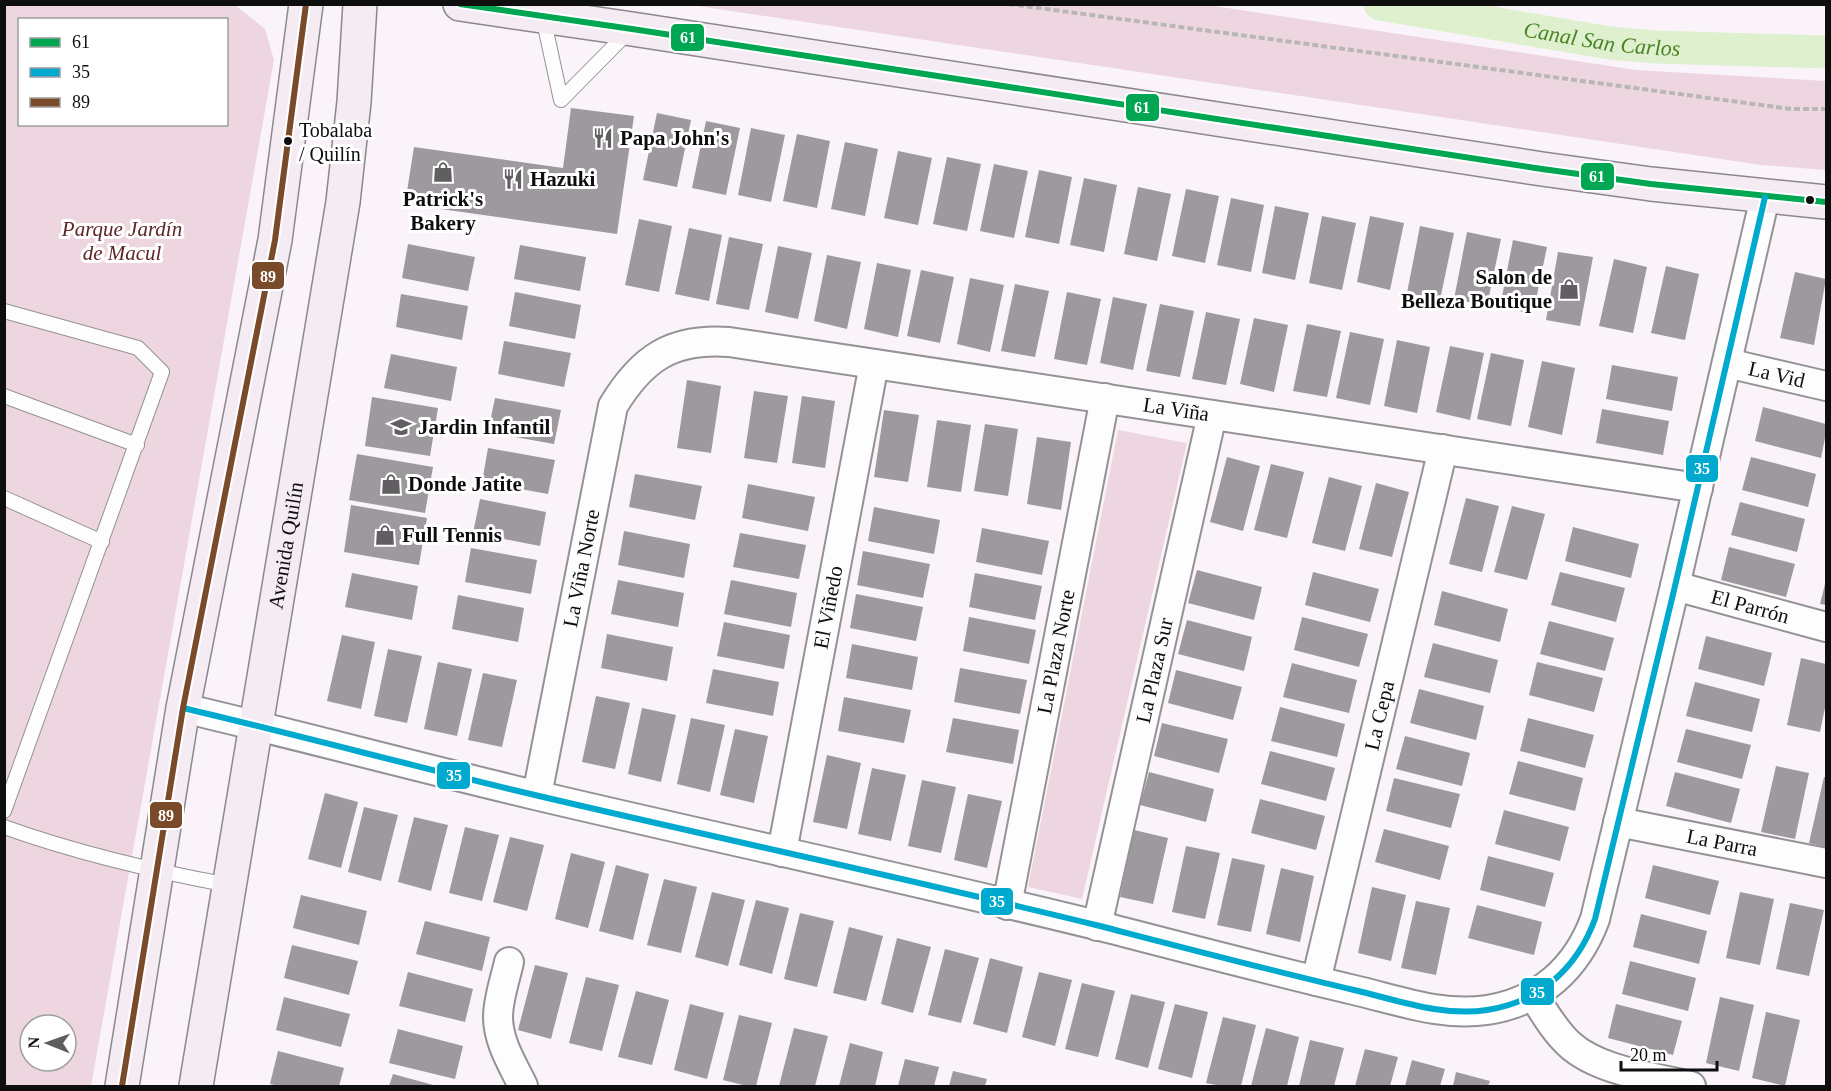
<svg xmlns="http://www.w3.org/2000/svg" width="1831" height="1091" viewBox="0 0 1831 1091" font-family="Georgia,serif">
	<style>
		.green { fill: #eed6e0; fill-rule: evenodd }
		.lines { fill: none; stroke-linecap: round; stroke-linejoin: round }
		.canal { stroke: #def0ce; stroke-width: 33 }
		.building { fill: #9d999e }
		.lane-casing { stroke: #949294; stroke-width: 16 }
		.street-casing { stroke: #949294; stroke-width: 32 }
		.secondary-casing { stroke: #8b888b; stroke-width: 36 }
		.path { stroke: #b8b7b8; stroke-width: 4; stroke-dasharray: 6 3; stroke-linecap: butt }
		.lane { stroke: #fefdfe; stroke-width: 14 }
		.street { stroke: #fefdfe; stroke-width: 28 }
		.secondary { stroke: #f4ebf3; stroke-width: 33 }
		.bus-1-casing { stroke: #fff; stroke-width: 10 }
		.bus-2-casing { stroke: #fff; stroke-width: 10 }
		.bus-3-casing { stroke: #fff; stroke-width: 10 }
		.bus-1 { stroke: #00a651; stroke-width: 6 }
		.bus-2 { stroke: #00a9ce; stroke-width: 6 }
		.bus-3 { stroke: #7a4b2a; stroke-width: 6 }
		.bus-dot { fill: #0e0e0e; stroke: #fff; stroke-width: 2 }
		.labels { text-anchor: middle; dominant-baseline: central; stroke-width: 6; stroke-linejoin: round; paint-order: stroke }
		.bus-label { font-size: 20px; fill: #0e0e0e; stroke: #fff; text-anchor: start }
		.poi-label { font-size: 21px; font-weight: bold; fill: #0e0e0e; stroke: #fff; text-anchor: start }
		.park-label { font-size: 21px; font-style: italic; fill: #5e2627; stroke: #fff }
		.street-label { font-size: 21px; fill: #0e0e0e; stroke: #fff }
		.water-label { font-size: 22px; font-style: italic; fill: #498424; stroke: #fff }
		.line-badge { stroke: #fff; stroke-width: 2 }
		.badge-label { font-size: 16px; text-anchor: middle; font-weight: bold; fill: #fff }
	</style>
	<rect width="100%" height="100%" fill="#faf4fa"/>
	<!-- green -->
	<path class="green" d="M5,5h230l30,24 9,31 -183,1026h-86zM20,20h206v104h-206zM30,1025h36v36h-36z
		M691,5h517l428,65 190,11v89l-65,-5z
		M1118,430l69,13 -105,456 -54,-12z"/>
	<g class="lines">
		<!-- canal -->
		<path class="canal" id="s1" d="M1380,4l230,39 46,4 170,5"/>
	</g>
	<!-- building -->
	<path class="building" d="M571,108l63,8 -17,118 -212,-30 9,-57 149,21z
		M657,113l34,7 -14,67 -34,-7z
		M706,121l34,7 -14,67 -34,-7z
		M751,128l34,7 -14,67 -33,-7z
		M797,134l33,7 -13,67 -34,-7z
		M845,142l33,7 -13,67 -34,-7z
		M898,151l34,7 -14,67 -34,-7z
		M947,157l34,7 -14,67 -34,-7z
		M994,164l34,7 -14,67 -34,-7z
		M1039,170l33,7 -13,67 -34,-7z
		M1084,178l33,7 -13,67 -34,-7z
		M1138,187l33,7 -14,67 -33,-7z
		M1186,189l33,7 -14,67 -33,-7z
		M1231,198l33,7 -13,67 -34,-7z
		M1275,206l34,7 -14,67 -33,-7z
		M1322,216l34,7 -14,67 -33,-7z
		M1370,216l34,7 -14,67 -33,-8z
		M639,219l33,7 -13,66 -34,-7z
		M1420,226l34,7 -14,67 -33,-7z
		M689,228l33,7 -13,66 -34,-7z
		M1467,232l34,7 -14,67 -33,-7z
		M729,237l34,7 -14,66 -33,-6z
		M1513,240l34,7 -14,67 -33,-7z
		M408,244l67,13 -7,34 -66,-13z
		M520,245l66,12 -6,34 -66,-12z
		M778,246l34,7 -14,66 -33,-7z
		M1558,252l35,5 -13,69 -34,-6z
		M827,255l34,7 -14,67 -33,-8z
		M1614,259l33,8 -14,66 -34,-7z
		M877,263l34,7 -13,67 -34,-8z
		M1666,266l33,8 -14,66 -34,-7z
		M921,270l33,7 -14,66 -33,-7z
		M1795,272l31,7 -12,66 -34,-7z
		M970,278l34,7 -14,67 -33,-8z
		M1015,284l34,7 -14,66 -34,-6z
		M515,292l66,13 -6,34 -66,-13z
		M1067,292l34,7 -14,66 -33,-6z
		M401,294l67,12 -6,34 -66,-13z
		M1113,297l34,7 -14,66 -33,-7z
		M1160,304l34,7 -14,66 -34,-6z
		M1206,312l34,7 -14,66 -34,-6z
		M1254,318l34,7 -14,67 -34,-8z
		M1307,324l34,7 -14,66 -34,-6z
		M1350,332l34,7 -14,66 -34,-7z
		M1397,340l33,7 -13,66 -33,-7z
		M504,341l67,12 -7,34 -66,-13z
		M1450,346l34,7 -14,67 -34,-8z
		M1491,353l33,7 -13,66 -34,-7z
		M391,354l66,13 -6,34 -67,-13z
		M1542,361l33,7 -13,67 -34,-8z
		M1612,365l66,12 -6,34 -66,-12z
		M687,380l34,6 -10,67 -34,-5z
		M754,391l34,5 -11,67 -33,-5z
		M802,396l33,5 -10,67 -33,-5z
		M372,397l66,11 -8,48 -65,-10z
		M495,398l66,12 -7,34 -66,-12z
		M1763,407l63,17v9l-5,25 -66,-17z
		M1602,409l67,12 -6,34 -67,-12z
		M884,410l35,5 -11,67 -34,-5z
		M937,420l34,5 -10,67 -34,-5z
		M985,424l33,5 -10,67 -34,-5z
		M1037,437l34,5 -10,68 -34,-6z
		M488,448l67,12 -7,34 -66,-12z
		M357,454l76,13 -8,46 -76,-13z
		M1227,457l33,9 -17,65 -33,-9z
		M1751,457l65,17 -8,33 -66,-17z
		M1271,464l33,8 -17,66 -33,-8z
		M635,474l67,12 -7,34 -66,-13z
		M1329,477l33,9 -17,65 -33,-8z
		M1376,483l33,9 -17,65 -33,-8z
		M748,484l67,13 -7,34 -66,-13z
		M1466,498l33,8 -17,66 -33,-8z
		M480,499l66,13 -6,34 -67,-13z
		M1740,502l65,17 -8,33 -66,-17z
		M351,505l76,13 -8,47 -75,-13z
		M1512,506l33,8 -18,66 -33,-8z
		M874,507l66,13 -6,34 -66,-13z
		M1573,527l66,17 -8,34 -66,-17z
		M982,528l67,13 -7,34 -66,-13z
		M624,531l66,13 -6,34 -66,-13z
		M740,533l66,12 -7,34 -66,-12z
		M1729,547l66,17 -9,33 -65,-17z
		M471,548l66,12 -6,34 -66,-12z
		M863,551l67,13 -7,34 -66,-13z
		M1197,570l65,17 -8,33 -66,-17z
		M1313,572l66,17 -9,33 -65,-17z
		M1560,572l65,16 -9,34 -65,-17z
		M352,573l66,13 -6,34 -67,-13z
		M975,573l67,13 -7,34 -66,-13z
		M618,580l66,13 -6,34 -67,-13z
		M731,580l66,13 -6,34 -67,-13z
		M1826,580v25l-6,-1z
		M1442,591l66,18 -8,33 -66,-17z
		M856,594l67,13 -7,34 -66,-13z
		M458,595l66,13 -6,34 -66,-13z
		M969,617l67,13 -7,34 -66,-13z
		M1302,617l66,17 -9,33 -65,-17z
		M1187,620l65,17 -8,34 -66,-17z
		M1549,621l65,17 -9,33 -65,-17z
		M724,622l66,13 -6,34 -67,-13z
		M607,634l66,13 -6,34 -66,-13z
		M342,635l33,7 -14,67 -34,-8z
		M1706,636l66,17 -8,33 -66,-17z
		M1433,643l65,17 -8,33 -66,-16z
		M852,644l66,13 -6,33 -66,-12z
		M388,649l34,7 -15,67 -33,-7z
		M1801,658l25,6v39l-6,29 -33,-7z
		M438,662l34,7 -15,67 -33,-7z
		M1537,662l66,16 -9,34 -65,-17z
		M1292,663l65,17 -8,33 -66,-16z
		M960,668l67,12 -7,34 -66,-12z
		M713,669l66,13 -6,34 -67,-13z
		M1176,670l66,17 -9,33 -65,-17z
		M483,673l34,7 -15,67 -34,-7z
		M1695,682l65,17 -8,33 -66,-16z
		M1419,689l65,17 -8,34 -66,-17z
		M596,696l34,7 -15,66 -33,-7z
		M844,697l67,13 -7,33 -66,-12z
		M1280,707l65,17 -8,33 -66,-16z
		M642,708l34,7 -15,67 -33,-8z
		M691,718l34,7 -15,67 -33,-8z
		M953,718l66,12 -6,34 -67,-12z
		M1528,718l66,17 -9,33 -65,-17z
		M1162,723l66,16 -9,34 -65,-17z
		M735,729l33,7 -14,67 -34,-8z
		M1686,729l65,16 -9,34 -65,-17z
		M1405,736l65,17 -8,33 -66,-17z
		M1270,751l65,17 -9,33 -65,-17z
		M827,755l34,8 -14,66 -34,-7z
		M1518,761l65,17 -8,33 -66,-17z
		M1776,766l33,7 -14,66 -34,-7z
		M872,768l34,7 -15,66 -33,-7z
		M1149,772l65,17 -8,33 -66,-17z
		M1675,772l65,17 -9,34 -65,-17z
		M1824,777l2,1v69l-17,-4z
		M1394,778l66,16 -9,34 -65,-17z
		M922,780l34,7 -15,66 -33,-7z
		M325,793l33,9 -17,66 -33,-9z
		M968,794l34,7 -15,67 -33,-8z
		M1260,799l65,17 -9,34 -65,-17z
		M364,807l34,8 -17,66 -33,-9z
		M1504,810l65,17 -9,34 -65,-17z
		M414,817l34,8 -17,66 -33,-9z
		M465,827l34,8 -17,66 -33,-8z
		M1384,829l65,17 -9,34 -65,-18z
		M1134,830l34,8 -15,66 -33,-7z
		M510,837l34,8 -17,66 -34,-9z
		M1186,846l34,7 -15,66 -33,-7z
		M571,853l34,9 -17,66 -33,-9z
		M1488,856l66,17 -9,34 -65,-17z
		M1232,858l33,7 -14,67 -34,-7z
		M616,865l33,9 -16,66 -34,-9z
		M1653,865l66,16 -9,34 -65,-17z
		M1281,868l33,8 -14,66 -34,-8z
		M664,879l33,8 -16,66 -34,-8z
		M1372,887l34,8 -15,66 -33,-8z
		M712,892l33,8 -17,66 -33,-9z
		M1740,892l34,7 -14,66 -34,-7z
		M301,895l66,16 -8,34 -66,-17z
		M756,900l33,8 -17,66 -33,-9z
		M1416,901l34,7 -14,67 -35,-7z
		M1790,903l34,7 -15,66 -33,-7z
		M1477,905l65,17 -8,33 -66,-17z
		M800,913l34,8 -17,66 -33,-8z
		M1641,914l66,17 -8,33 -66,-17z
		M425,921l65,16 -8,34 -66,-17z
		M849,927l34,9 -17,65 -33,-8z
		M897,938l34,9 -18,66 -32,-9z
		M292,945l66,16 -9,34 -65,-17z
		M945,949l34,9 -18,65 -33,-8z
		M990,958l33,9 -16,66 -34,-9z
		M1630,961l66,17 -8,33 -66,-17z
		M535,965l33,8 -17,66 -33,-9z
		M408,972l65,17 -8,33 -66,-16z
		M1039,972l33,8 -17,66 -33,-9z
		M586,977l33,8 -17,66 -33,-8z
		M1082,983l33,8 -17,66 -33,-8z
		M636,991l33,9 -17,65 -34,-8z
		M1131,994l34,8 -17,66 -33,-9z
		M284,997l66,17 -9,33 -65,-17z
		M1720,997l34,8 -15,66 -33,-8z
		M690,1004l34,9 -17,66 -33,-9z
		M1175,1004l33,8 -16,66 -34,-9z
		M1616,1004l66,17 -9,34 -65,-17z
		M1766,1012l34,8 -15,66 -33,-8z
		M739,1015l33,8 -16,63h-9l-24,-6z
		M1223,1017l33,8 -15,61h-20l-15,-3z
		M794,1028l34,8 -13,50h-36z
		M1266,1028l33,9 -12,49h-36z
		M398,1029l65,17 -8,33 -66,-16z
		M1310,1040l34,8 -10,38h-35z
		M850,1043l33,9 -8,34h-36z
		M1365,1049l33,8 -8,29h-35z
		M278,1051l66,17 -5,18h-60l-9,-2z
		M905,1059l34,8 -5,19h-36z
		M1412,1060l33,9 -5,17h-35z
		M953,1071l34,8 -2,7h-36z
		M1456,1072l34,9 -2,5h-35z
		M393,1074l44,12h-48z"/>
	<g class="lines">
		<!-- lane casing -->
		<g class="lane-casing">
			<path id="lane" d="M543,17l18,83
				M561,100l68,-69
				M4,311l134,37 24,24 -158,439
				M4,396l133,49
				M4,498l98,44
				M4,827c73,26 149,44 225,58"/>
		</g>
		<!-- street casing -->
		<g class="street-casing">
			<g id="street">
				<path id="s2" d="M1727,363l99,23"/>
				<path id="s3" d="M1675,586l151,41"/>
				<path d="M183,708c119,28 237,60 356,88 187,44 375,84 561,130 85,22 169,44 254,64 43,10 88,27 133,20 53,-8 90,-42 108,-91l80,-333 90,-389"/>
				<path id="s4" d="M537,795l76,-389c29,-48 59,-68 116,-64l969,146"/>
				<path id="s5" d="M1618,822l208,41"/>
				<path id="s6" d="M782,852l92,-488"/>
				<path id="s7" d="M1007,905l98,-507"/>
				<path id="s8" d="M1097,926l115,-511"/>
				<path d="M509,962c-4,18 -11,37 -11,55 0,25 15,48 25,69"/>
				<path id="s9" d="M1316,981l127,-532"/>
				<path d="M1533,995c11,17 21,35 36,49 29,27 84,33 122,42"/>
			</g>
		</g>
		<!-- secondary casing -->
		<g class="secondary-casing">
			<g id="secondary">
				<path d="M460,4l172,25 910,140 109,15 175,18"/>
				<path d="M122,1086l61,-378 92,-468 31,-236"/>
				<path id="s10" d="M196,1086l147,-884 11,-100 6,-98"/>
			</g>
		</g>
		<!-- path -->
		<path class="path" d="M1009,4l782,105h35"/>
		<!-- lane -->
		<use href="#lane" class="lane"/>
		<!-- street -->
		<use href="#street" class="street"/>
		<!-- secondary -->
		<use href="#secondary" class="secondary"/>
		<!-- bus-1 casing -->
		<g class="bus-1-casing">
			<path id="bus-1" d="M460,4l172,25 910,140 109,15 175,18"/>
		</g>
		<!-- bus-2 casing -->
		<g class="bus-2-casing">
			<path id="bus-2" d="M183,708c119,28 237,60 356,88 187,44 375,84 561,130 85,22 169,44 254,64 43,10 88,27 133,20 53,-8 90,-42 108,-91l80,-333 90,-389"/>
		</g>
		<!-- bus-3 casing -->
		<g class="bus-3-casing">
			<path id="bus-3" d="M122,1086l61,-378 92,-468 31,-236"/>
		</g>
		<!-- bus-1 -->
		<use href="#bus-1" class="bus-1"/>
		<!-- bus-2 -->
		<use href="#bus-2" class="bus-2"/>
		<!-- bus-3 -->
		<use href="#bus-3" class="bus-3"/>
	</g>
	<!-- icons -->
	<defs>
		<g id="restaurant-bare" transform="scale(1.62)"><path d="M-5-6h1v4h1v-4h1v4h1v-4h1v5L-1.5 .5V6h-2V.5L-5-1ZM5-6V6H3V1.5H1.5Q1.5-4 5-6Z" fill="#615e61" stroke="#fff" stroke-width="2.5" paint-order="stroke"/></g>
		<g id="shop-bare" transform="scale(1.62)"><path d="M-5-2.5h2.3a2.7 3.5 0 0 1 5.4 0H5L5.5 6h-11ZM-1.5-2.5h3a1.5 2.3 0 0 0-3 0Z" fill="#615e61" stroke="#fff" stroke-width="2.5" paint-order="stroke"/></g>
		<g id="school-bare" transform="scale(1.62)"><path d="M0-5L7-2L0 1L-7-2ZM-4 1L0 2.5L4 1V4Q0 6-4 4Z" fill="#615e61" stroke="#fff" stroke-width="2.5" paint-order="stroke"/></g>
	</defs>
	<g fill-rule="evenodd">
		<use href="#restaurant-bare" x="603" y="138"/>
		<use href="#shop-bare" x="443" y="172"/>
		<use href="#restaurant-bare" x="513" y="179"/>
		<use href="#shop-bare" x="1569" y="289"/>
		<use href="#school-bare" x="401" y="427"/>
		<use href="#shop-bare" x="391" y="484"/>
		<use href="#shop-bare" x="385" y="535"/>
	</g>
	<!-- markers -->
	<g class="bus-dot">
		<circle cx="288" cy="141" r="5"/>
		<circle cx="1810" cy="200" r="5"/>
	</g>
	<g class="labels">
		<!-- bus labels -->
		<g class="bus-label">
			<text x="299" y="130">Tobalaba<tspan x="299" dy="24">/ Quilín</tspan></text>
		</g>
		<!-- poi labels -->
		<g class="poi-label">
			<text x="620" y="138">Papa John's</text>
			<text x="530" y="179">Hazuki</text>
			<text x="443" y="199" text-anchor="middle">Patrick's<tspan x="443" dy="24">Bakery</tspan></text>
			<text x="1552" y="277" text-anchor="end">Salon de<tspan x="1552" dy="24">Belleza Boutique</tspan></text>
			<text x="418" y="427">Jardin Infantil</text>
			<text x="408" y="484">Donde Jatite</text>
			<text x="402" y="535">Full Tennis</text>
		</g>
		<!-- park labels -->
		<g class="park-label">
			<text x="122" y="229">Parque Jardín<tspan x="122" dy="24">de Macul</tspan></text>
		</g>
		<!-- street labels -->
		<g class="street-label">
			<text stroke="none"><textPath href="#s2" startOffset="51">La Vid</textPath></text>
			<text stroke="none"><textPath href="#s4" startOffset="990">La Viña</textPath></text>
			<text stroke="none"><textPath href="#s10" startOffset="548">Avenida Quilín</textPath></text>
			<text stroke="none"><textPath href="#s4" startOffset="231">La Viña Norte</textPath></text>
			<text stroke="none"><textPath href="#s3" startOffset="78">El Parrón</textPath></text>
			<text stroke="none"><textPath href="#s6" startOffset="249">El Viñedo</textPath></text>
			<text stroke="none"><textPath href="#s7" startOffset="258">La Plaza Norte</textPath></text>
			<text stroke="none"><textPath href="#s8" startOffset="262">La Plaza Sur</textPath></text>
			<text stroke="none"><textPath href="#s9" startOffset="273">La Cepa</textPath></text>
			<text stroke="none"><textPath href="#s5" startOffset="106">La Parra</textPath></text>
		</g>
		<!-- water labels -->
		<g class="water-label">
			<text stroke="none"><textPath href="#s1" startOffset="225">Canal San Carlos</textPath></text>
		</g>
	</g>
	<g class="line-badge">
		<rect x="670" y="23" width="35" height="29" rx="6" fill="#00a651"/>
		<rect x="1125" y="93" width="35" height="29" rx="6" fill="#00a651"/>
		<rect x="1580" y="162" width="35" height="29" rx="6" fill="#00a651"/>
		<rect x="251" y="261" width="34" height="29" rx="6" fill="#7a4b2a"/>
		<rect x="1685" y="454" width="34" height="29" rx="6" fill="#00a9ce"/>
		<rect x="436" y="761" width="35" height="29" rx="6" fill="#00a9ce"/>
		<rect x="149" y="801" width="34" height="28" rx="6" fill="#7a4b2a"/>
		<rect x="980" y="887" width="34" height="29" rx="6" fill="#00a9ce"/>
		<rect x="1520" y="977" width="35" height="29" rx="6" fill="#00a9ce"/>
	</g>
	<g class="badge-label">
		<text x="688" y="43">61</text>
		<text x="1142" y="113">61</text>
		<text x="1597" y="182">61</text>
		<text x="268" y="282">89</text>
		<text x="1702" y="474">35</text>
		<text x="454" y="781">35</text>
		<text x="166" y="821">89</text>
		<text x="997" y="907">35</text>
		<text x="1537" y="998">35</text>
	</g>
	<!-- border -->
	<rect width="1831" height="1091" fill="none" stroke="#0e0e0e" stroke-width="12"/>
	<!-- legend -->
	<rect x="18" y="18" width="210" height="108" fill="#ffffff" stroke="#9f9f9f" stroke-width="1.5"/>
	<rect x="30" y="38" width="30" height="9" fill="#00a651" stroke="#9f9f9f" stroke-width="1.5"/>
	<text x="72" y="48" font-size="18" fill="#0e0e0e">61</text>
	<rect x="30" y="68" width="30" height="9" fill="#00a9ce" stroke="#9f9f9f" stroke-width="1.5"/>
	<text x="72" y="78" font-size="18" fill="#0e0e0e">35</text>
	<rect x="30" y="98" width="30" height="9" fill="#7a4b2a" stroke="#9f9f9f" stroke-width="1.5"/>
	<text x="72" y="108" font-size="18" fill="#0e0e0e">89</text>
	<!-- north arrow -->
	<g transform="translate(48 1043) rotate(271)"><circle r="28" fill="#ffffff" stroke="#9f9f9f" stroke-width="1.5"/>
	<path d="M0-4.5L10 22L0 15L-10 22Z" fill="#615e61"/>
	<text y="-9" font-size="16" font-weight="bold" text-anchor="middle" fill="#0e0e0e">N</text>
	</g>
	<!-- scale -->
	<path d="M1621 1061v9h96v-9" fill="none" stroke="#0e0e0e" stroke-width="3"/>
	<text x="1630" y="1061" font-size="18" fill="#0e0e0e" stroke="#ffffff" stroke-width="4.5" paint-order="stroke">20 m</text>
</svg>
